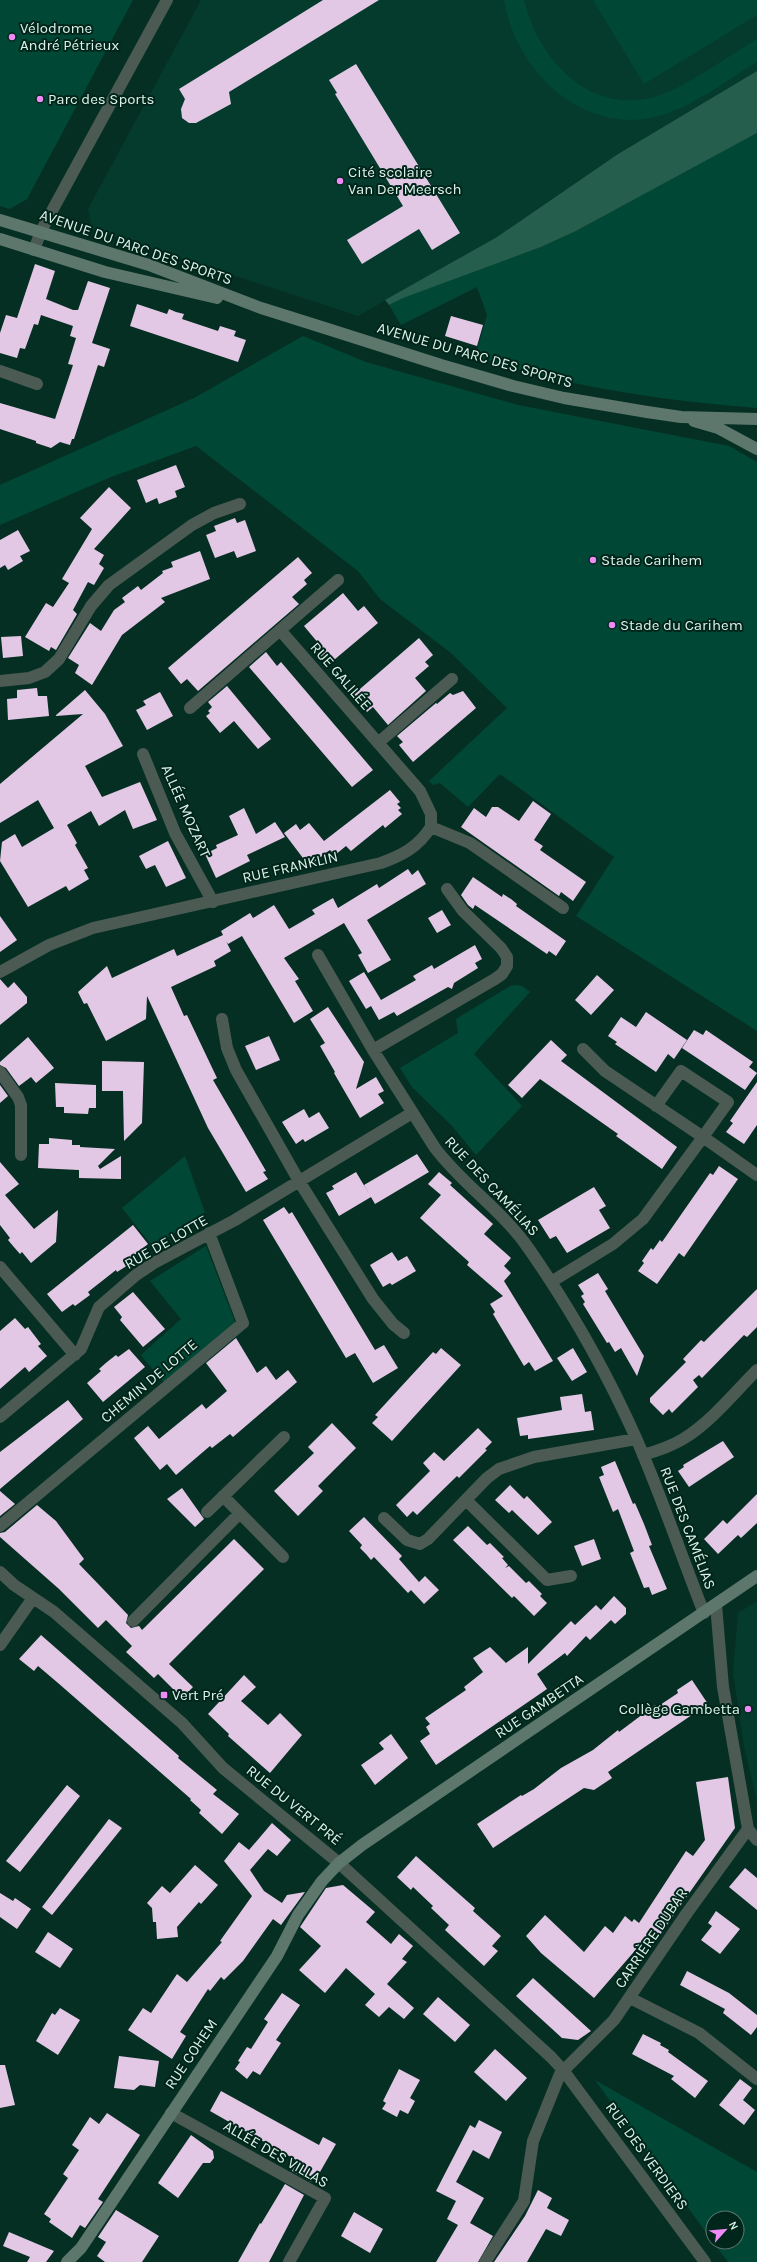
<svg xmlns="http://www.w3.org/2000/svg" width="757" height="2262" viewBox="0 0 757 2262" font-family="Karla,sans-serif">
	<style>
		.built { fill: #043b2c }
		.green { fill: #004835 }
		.forest { fill: #255e4c }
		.building { fill: #e3c8e5 }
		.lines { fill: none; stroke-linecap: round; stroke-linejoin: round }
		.street { stroke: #4b5b54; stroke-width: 12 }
		.secondary { stroke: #5d776d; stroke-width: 12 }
		.poi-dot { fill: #ef8bf7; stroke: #00251a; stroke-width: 1.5 }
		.labels { text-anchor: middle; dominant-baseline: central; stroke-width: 4; stroke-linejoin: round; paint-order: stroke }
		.poi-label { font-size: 15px; fill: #ddf2e9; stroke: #00251a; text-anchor: start }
		.street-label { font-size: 15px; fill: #ddf2e9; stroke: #00251a }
	</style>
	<rect width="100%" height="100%" fill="#062f23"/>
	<!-- built -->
	<path class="built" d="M201,0h556v71l-139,83 -121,83 -139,79 -266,-87 -4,-20z
		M757,1601v200l-13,-54 -11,-75 5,-59z"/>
	<!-- green -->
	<path class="green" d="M0,0h133l-106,199 -17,10 -10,-3z
		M504,0h20c15,62 70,120 139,94 29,-11 67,-39 94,-55v23c-30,18 -61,43 -95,53 -76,23 -146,-42 -158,-115z
		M593,0h164v15l-113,69z
		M757,133v275c-96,-7 -190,-22 -282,-51l12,-42 -10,-28 -76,38 -12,-20 13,-7 139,-51 35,-16z
		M303,336l63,26 152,43 211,41 28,16v569l-181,-115 38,-59 -114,-83 -32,33 -28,-24 -7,2 -4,-4 78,-73 -56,-55 -71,-54 -22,-28 -162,-125 -85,31 -111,48v-40l194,-87z
		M515,985l7,1 8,6 -56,62 48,52 -46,49 -23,-28 -41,-40 -12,-19 58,-35 -2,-14 54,-33z
		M185,1156l20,57 -52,34 -31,-39z
		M206,1246l29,76 -71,61 -23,-28 40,-36 -31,-38z
		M595,2080l162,92v90h-29l-15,-20h24v-24h-24v24z"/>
	<!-- forest -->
	<path class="forest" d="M757,71v62l-181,98 -35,16 -138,51 -14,7 -4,-5 112,-63 121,-83z"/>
	<!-- building -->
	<path class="building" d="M323,0h56l-150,92 2,12 -35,19h-7l-7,-5 -1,-9 4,-10 -6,-10z
		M356,64l104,169 -28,17 -13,-21 -57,35 -15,-24 56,-34 -68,-112 2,-1 -8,-13z
		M35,264l20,7 -9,28 27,11h5l10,-29 22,7 -18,55 18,6 -6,18 -6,-2 -24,74h-2l-2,6 -10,-3 -9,6 -15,-5v-2l-36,-12v-26l55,16 18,-54 -5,-1 8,-26 -6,-2 3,-10 -32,-11 -3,10 -4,-1 -9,25 -5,-1 -3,10 -17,-5v-20l6,-18 11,3z
		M137,304l30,10 2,-5 7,3 8,2 -2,5 36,12 2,-5 16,5 -2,5 12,4 -8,22 -108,-36z
		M451,316l32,9 -6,21 -32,-10z
		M176,465l9,22 -10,4 2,6 -18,7 -2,-6 -11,5 -9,-23z
		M109,487l22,21 -37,41 10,6 -5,9 5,4 -10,17 -6,-3 -15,28 4,4 -21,36 -5,-3 -2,4 -24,-14 21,-34 7,4 16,-24 -7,-4 30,-50 -12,-11z
		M235,518l2,5 8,-3 11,31 -19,7 -3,-7 -19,7 -9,-23 10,-4 -2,-5z
		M18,530l12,21 -10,5 3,5 -15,9 -3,-5 -5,3v-28z
		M200,551l10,28 -49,19 4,4 -43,33 -30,50 -17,-12 4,-8 -11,-7 22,-35 11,8 13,-21 11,-8 -3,-4 16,-12 3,4 22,-17 -1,-2 11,-4 -2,-5z
		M298,557l14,16 -8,7 3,4 -15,13 7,7 -101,87 -11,-12 -6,5 -13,-16z
		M343,593l15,18 6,-5 14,17 -50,42 -15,-16 6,-5 -15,-18z
		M21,636l2,20 -20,2 -2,-21z
		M419,638l14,17 -8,7 4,4 -14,12 11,13 -38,34 -15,-18 -6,5 -14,-17z
		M266,652l11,14 4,-4 92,108 -21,17 -103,-120z
		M227,686l44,53 -13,10 -24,-28 -14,12 -14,-17 4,-3 -2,-2 4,-4 -4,-5z
		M37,688l1,8h9l2,20 -41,4 -1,-21 10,-1v-8z
		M85,690l20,24 18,32 -38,20 17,31 38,-15 17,38 -24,9 -8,-19 -26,16 -8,-15 -24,14 10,18 -2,2 13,23 -4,2 5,9 -20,12 -3,-5 -38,21 -28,-46 2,-19 13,-8 7,13 32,-19 -16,-28 -38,23v-39l83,-70 -28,2z
		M463,691l13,17 -63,54 -14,-17 4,-3 -6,-6 39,-33 1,1 13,-11 3,2z
		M160,692l13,24 -26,14 -11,-20 10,-5 -3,-4z
		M390,790l10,12 -3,2 4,4 -3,2 4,4 -17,14 -2,-3 -32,26 -5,-5 -11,9 -5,-5 -21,16 -25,-33 12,-9 4,6 9,-7 15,18z
		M533,801l18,13 -17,26 9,6 -3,4 46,32 -13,19 -12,-9 -2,4 -98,-69 13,-19 12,9 6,-10h6l21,14z
		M244,808l12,26 19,-12 10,15 -38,18 3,6 -34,17 -11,-24 12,-6 -1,-3 22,-10 -9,-19z
		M168,841l18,37 -20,9 -11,-22 -9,4 -7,-13z
		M408,869l4,6 6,-5 8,14 -59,36 24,40 -23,13 -10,-18 4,-2 -18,-30 -60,35 15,21 -4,2 18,30 -19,12 -52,-87 -14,8 -2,-3 5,10 -17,10 2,5 -45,21 13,29 3,-1 30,63 -4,2 53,91 -3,1 5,7 -22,13 -38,-64 -61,-132 -1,23 -40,22 -19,-38 -3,1 -6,-12 29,-26 5,12 62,-29 3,7 46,-21 -2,-4 29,-18 3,5 21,-13 15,24 26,-15 -3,-4 21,-12 5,10 39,-24 2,4z
		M473,877l29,20 1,-3 8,5 6,5 -1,2 50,35 -10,15 -7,-5 -2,3 -72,-49 -2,4 -5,-4 -7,-10z
		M442,910l9,15 -14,8 -9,-15z
		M0,916l17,24 -17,12z
		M475,945l7,14 -7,4 3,5 -24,15 -2,6 -4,-2 -51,29 -3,-4 -15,8 -8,-14 -5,3 -17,-28 15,-9 17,28 35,-20 -3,-4 19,-11 2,4z
		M597,975l17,15 -23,25 -16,-15z
		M0,979l8,9 6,-6 13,15v6l-27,22z
		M328,1007l36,55 -8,27 20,-12 8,14 -6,3 6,9 -24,15 -26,-45 1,-1 -15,-26 5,-3 -15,-24z
		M646,1012l41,28 -13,19 -6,-5 -12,18 -41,-28 2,-2 -9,-6 13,-19 15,10z
		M694,1030l9,5 3,-5 47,32 -4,5 8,6 -12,17 -63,-42z
		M269,1036l11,24 -24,10 -11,-24z
		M28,1037l26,31 -18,15 -5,-6 -12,9 -13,-18 -6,-3v-3z
		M551,1040l16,15 -6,6 116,86 -15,22 -46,-33 2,-2 -78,-55 -18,19 -14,-13z
		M102,1061l42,1 -2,61 -18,18 -1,-50h-21z
		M757,1082v43l-13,19 -18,-12 7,-9 -3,-2z
		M55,1083l41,2v23h-7l-1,6 -24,-1v-6h-8z
		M0,1085l8,11 -8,7z
		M304,1109l5,9 10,-6 10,16 -24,14 -2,-3 -7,5 -14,-22z
		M49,1138l23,2v5h8v2l35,2 -17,17 2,3 21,-13v23l-42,-1v-8l-41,-2 1,-24h10z
		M417,1154l12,18 -54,32 -11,-19z
		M0,1162l19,22 -14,11 29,34 24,-19 -2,32 -25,21 -9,-11 -2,2 -7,-8 -5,-6 2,-2 -10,-13z
		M719,1166l19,13 -54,78 -5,-4 -22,31 -19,-13 6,-8 -2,-2 9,-13 2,2 7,-10 2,2 48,-69 3,2z
		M356,1172l15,25 -32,19 -13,-23 8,-4 -2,-3z
		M439,1172l13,11 -2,2 43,39 -9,10 27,24 -7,8 7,7 -7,8 49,80 -18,10 -6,-9 -5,4 -31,-52 2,-2 -5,-8 13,-8 -36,-31 2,-3 -49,-44 21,-23 -13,-11z
		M594,1187l12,19 -7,4 11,18 -43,25 -11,-17 -6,3 -12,-19z
		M284,1207l5,7 3,-2 83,138 9,-5 14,23 -25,15 -18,-30 -9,5 -83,-138z
		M133,1225l15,19 -16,13 2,2 -9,8 -8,5 -1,-2 -28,22 2,3 -15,11 -2,-2 -11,8 -15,-18z
		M392,1252l6,9 9,-5 9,15 -24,14 -2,-2 -7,4 -13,-22z
		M598,1273l10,16 -3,2 39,65 -7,20 -16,-28 -6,4 -6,-10 -2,1 -24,-39 2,-2 -4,-6 3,-2 -6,-9z
		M757,1289v38l-10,10 -3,-2 -42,43 -3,-3 -6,5 5,7 -26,26 -3,-4 -6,6 -13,-13v-4l36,-36 -3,-3 18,-19 3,2z
		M133,1292l32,37 -22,18 -23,-27 2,-3 -8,-10z
		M15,1318l10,11 3,-2 13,17 -3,2 9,10 -18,16 -4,-5 -25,22v-58z
		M236,1338l21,35 9,-7 10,14 12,-10 9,12 -64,55 -3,-3 -18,14 -2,-2 -34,29 -9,-11 -7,6 -26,-32 14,-12 11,13 43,-35 4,5 21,-18 -21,-28z
		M441,1348l20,17 -69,76 -20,-18 6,-6 -3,-2 58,-63 3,2z
		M573,1348l14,24 -15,9 -15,-23z
		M129,1349l16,18 -42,35 -16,-19 14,-12 -2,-2 8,-7 9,-7 2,2z
		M582,1394l3,18 6,-1 3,19 -66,9v-4l-8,1 -3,-18 45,-8 -2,-13z
		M68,1400l15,19 -83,70v-37z
		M332,1423l24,25 -38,38 5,5 -25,25 -24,-25 40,-38 -6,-6z
		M478,1428l14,14 -7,7 2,1 -28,28 -2,-2 -40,39 -4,-4 -6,6 -11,-12 34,-34 -7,-8 11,-11 10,9z
		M723,1441l11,16 -45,30 -11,-16 6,-4 -1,-2z
		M615,1461l18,43 2,-1 9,21 8,21 -3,1 18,43 -15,6 -3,-8 -5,1 -14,-35 4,-2 -16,-42 -5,3 -14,-35 5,-2 -3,-8z
		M510,1485l14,14 3,-3 25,26 -14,13 -26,-25 -3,3 -14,-13z
		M182,1488l22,31 -9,8 -28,-28z
		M0,1491l15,13 -15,12z
		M757,1494v29l-16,15 -3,-3 -20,19 -14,-15 19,-19 4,4z
		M37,1505l19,16 28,38 -5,5 49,51 -2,8 5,5 8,-2 3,4 92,-91 30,30 -95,95 24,23 -11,11 -24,-24 -4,4 -28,-26 6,-6 -26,-26 -8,8 -39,-39 -59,-52v-4l5,-1z
		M364,1517l38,39 -3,3 20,23 -11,11 -34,-36 -3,3 -5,-6 -6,-6 2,-3 -13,-14z
		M468,1526l19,19 3,-2 14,14 -2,1 6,7 -3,3 4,-2 17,17 3,-2 13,13 -2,2 7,7 -13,13 -20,-20 -2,2 -59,-58z
		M594,1539l7,20 -19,7 -8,-20z
		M425,1576l14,14 -15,14 -13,-14z
		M614,1596l12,12v6l-11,10 -4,-4 -21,20 -4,-4 -19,20 -2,-3 -28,21 10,15 -111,76 -16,-24 10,-7 -4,-7 4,-3 -5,-6 41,-28 -2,-3 19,-15 -10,-14 17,-11 16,16 22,-16v17l43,-43 4,4 21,-20 5,5z
		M41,1635l138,121 -1,2 39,32 -4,4 26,20 -17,20 -23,-21 2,-3 -11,-10 1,-1 -133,-116 -20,-17 -4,5 -15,-12z
		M244,1675l12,12 -15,14 27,24 12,-12 22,22 -32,38 -42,-37 1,-2 -21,-20z
		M692,1680l16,24 -100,68 4,6 -18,12 -10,-2 -91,60 -16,-24 44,-29 1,1 12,-7 27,-21 32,-18 25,-20 1,2 36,-27 2,2 21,-14 -1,-3z
		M391,1734l17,24 -33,27 -14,-20 23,-16 -5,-6z
		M728,1777l7,51 -83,118 -7,-7 -51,59 -53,-45 -15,-17 19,-21 39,37 21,-26 8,7 12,-17 7,6 2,-3 5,4 47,-72 7,5 12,-16 -9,-58z
		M67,1785l13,11 -60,76 -14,-11z
		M109,1819l13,9 -70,87 -10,-8z
		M272,1823l19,17 -14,16 -9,-7 -18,21 14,21 18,12 5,-8 18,-3 -24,33 -8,-6 -30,42 -19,19 -3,-3 -11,14 -2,-2 -28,43 6,4 -14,23 -44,-29 15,-22 8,5 26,-39 10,8 35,-40 -2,-1 32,-45 -28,-35 15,-19 10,8z
		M416,1856l59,52 -2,3 28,25 -9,10 6,5 -14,15 -39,-36 4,-5 -18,-17 2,-2 -20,-19 -2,3 -14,-13z
		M195,1865l23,20 -17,19 -2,-2 -22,25 1,10 -21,2 -1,-17h-3l-1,-14 -5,-5 15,-17 8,7z
		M745,1868l12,10v32l-28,-23z
		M343,1885l32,27 -9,10 25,22 8,-10 14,12 -11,13 5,3 -20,22 27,24 -10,11 -15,-12 -10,10 -14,-12 10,-11 -29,-26 -21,25 -26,-23 22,-24 -21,-19 26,-39z
		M0,1893l13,8 2,-3 16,11 -14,20 -17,-12z
		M716,1911l24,18 -20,25 -19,-14 11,-14 -4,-3z
		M48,1932l25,17 -13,19 -25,-16z
		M687,1971l42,22 28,22v12l-6,8 -28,-22 2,-4 -45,-24z
		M533,1978l58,53 -13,9 -16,-2 -46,-42z
		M282,1993l18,12 -24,35 5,3 -21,32 -7,-4 -6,8 -12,-10 5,-7 -2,-1 9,-14 4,2 17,-27 -4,-3z
		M438,1997l32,28 -15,17 -32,-28z
		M60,2008l20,12 -22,35 -22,-14 16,-28 3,2z
		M643,2034l18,9 -1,2 9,5 -1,2 40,29 -13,17 -24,-19 3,-3 -42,-22z
		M495,2049l32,29 -21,23 -32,-29z
		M119,2056l40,5 -4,26 -15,-2 -6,5 -20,-2z
		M0,2065h5l10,40 -15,3z
		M399,2069l21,11 -10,18 5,3 -7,13 -8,-4 -3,7 -15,-8 4,-6 -3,-2z
		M740,2079l12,9 -9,12 12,10 -11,15 -25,-20z
		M221,2091l98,54 4,-8 13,7 -16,28 -3,-1 -6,11 -19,-11 6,-10 -88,-50z
		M107,2113l33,22 -42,64 5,3 -18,26 -5,-3 -8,13 -23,-16 2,-3 -7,-5 24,-36 -5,-4 16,-24 -7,-5 18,-28 9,7z
		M479,2120l23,12 -13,27 -16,-9 -17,32 28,16 -14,25 23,13 -15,26h-42l22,-37 -11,-6 9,-18 -20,-10 34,-66 5,3z
		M191,2135l22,16 1,7 -4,5h-7l-25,35 -20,-15z
		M285,2184l19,11 -35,67h-31l22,-39 1,1z
		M538,2190l14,8 -5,10 22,12 -8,16 -15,-7 -19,33h-33l31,-46z
		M116,2210l43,26 -17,26h-37l-8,-6 9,-14 -8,-5z
		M354,2212l29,17 -13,24 -29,-17z
		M9,2232l45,19 -8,11h-19l3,-5 -27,-11z"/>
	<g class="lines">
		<!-- street -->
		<path class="street" d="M34,250l7,-19 126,-231
			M0,371l37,13
			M280,630l140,161 11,23v13
			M0,681l29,-3 16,-6 14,-13 32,-53 18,-21 83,-60 22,-12 26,-9
			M190,708l148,-128
			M378,743l74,-64
			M143,754l32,79 38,69
			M431,827l39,16 93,65
			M318,955l55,95 62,98c28,37 68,63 94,101 41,59 78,124 107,189 25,57 45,117 68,175
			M0,972l49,-27 44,-17 288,-65c22,-8 37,-16 50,-36
			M222,1019l5,29 9,22 63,111 74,118 20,25 11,9
			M373,1050l122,-71 7,-5 5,-8v-9l-6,-9 -38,-37 -16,-22
			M0,1072l18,25 3,8v50
			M656,1106l25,-35 47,31 -25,35 54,38
			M0,1267l75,88
			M551,1282l62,-38 30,-25 60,-82 -98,-66 -22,-22
			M0,1417l81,-68 18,-42 37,-32 18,-12 81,-43 177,-107
			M643,1455c14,-4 27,-8 40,-16 28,-17 51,-46 74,-69
			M223,1496l60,61
			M466,1500l81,80 24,-4
			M207,1512l77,-75
			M384,1518l23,22 13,4 8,-5 59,-61 12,-9 35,-12 102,-18
			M0,1526l243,-203 -34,-90
			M0,1572l14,13 40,27 128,111 41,45 116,95 212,194 12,13 142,192
			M716,1605l7,82 25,142 9,11
			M133,1621l107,-108
			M0,1645l33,-47
			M630,1998l69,35 58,46
			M171,2113l154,85 -36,64
			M485,2262l39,-61 9,-60 27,-67 54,-54 73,-107 61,-84"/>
		<!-- secondary -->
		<path class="secondary" d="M0,220l149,45 112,43 70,22 110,35 72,21 51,12 83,14 34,5 76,2
			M0,239l105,33 112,26
			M694,421l24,7 39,21
			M67,2262l14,-14 196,-292 21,-41 24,-34 17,-18 23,-18 395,-269"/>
	</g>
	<!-- markers -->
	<g class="poi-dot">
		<circle cx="12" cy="37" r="4"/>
		<circle cx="40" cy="99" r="4"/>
		<circle cx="340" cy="181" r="4"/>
		<circle cx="593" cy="560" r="4"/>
		<circle cx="612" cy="625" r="4"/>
		<rect x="160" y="1691" width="8" height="8" rx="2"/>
		<circle cx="748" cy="1709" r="4"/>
	</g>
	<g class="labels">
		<!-- poi labels -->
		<g class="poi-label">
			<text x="20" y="28">Vélodrome<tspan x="20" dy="17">André Pétrieux</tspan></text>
			<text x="48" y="99">Parc des Sports</text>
			<text x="348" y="172">Cité scolaire<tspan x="348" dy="17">Van Der Meersch</tspan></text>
			<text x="601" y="560">Stade Carihem</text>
			<text x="620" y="625">Stade du Carihem</text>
			<text x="172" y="1695">Vert Pré</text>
			<text x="740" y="1709" text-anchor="end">Collège Gambetta</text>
		</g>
		<!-- street labels -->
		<g class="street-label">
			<text transform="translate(136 247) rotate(19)">AVENUE DU PARC DES SPORTS</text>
			<text transform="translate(475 355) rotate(16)">AVENUE DU PARC DES SPORTS</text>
			<text transform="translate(341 676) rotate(49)">RUE GALILÉE</text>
			<text transform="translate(186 811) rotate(66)">ALLÉE MOZART</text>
			<text transform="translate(290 867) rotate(-13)">RUE FRANKLIN</text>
			<text transform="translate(492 1186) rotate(47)">RUE DES CAMÉLIAS</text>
			<text transform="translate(166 1242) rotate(-30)">RUE DE LOTTE</text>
			<text transform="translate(149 1381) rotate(-40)">CHEMIN DE LOTTE</text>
			<text transform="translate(688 1528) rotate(69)">RUE DES CAMÉLIAS</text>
			<text transform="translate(539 1706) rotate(-34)">RUE GAMBETTA</text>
			<text transform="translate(294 1805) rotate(39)">RUE DU VERT PRÉ</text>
			<text transform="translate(651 1938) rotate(-56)">CARRIÈRE DUBAR</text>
			<text transform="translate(191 2054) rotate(-56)">RUE COHEM</text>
			<text transform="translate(276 2154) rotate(30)">ALLÉE DES VILLAS</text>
			<text transform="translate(647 2156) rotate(54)">RUE DES VERDIERS</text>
		</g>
	</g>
	<!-- north arrow -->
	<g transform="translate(725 2230) rotate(63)"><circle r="19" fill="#00251a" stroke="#58776d"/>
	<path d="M0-3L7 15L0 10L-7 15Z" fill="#ef8bf7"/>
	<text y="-6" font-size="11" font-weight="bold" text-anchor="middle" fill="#ddf2e9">N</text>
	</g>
</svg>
